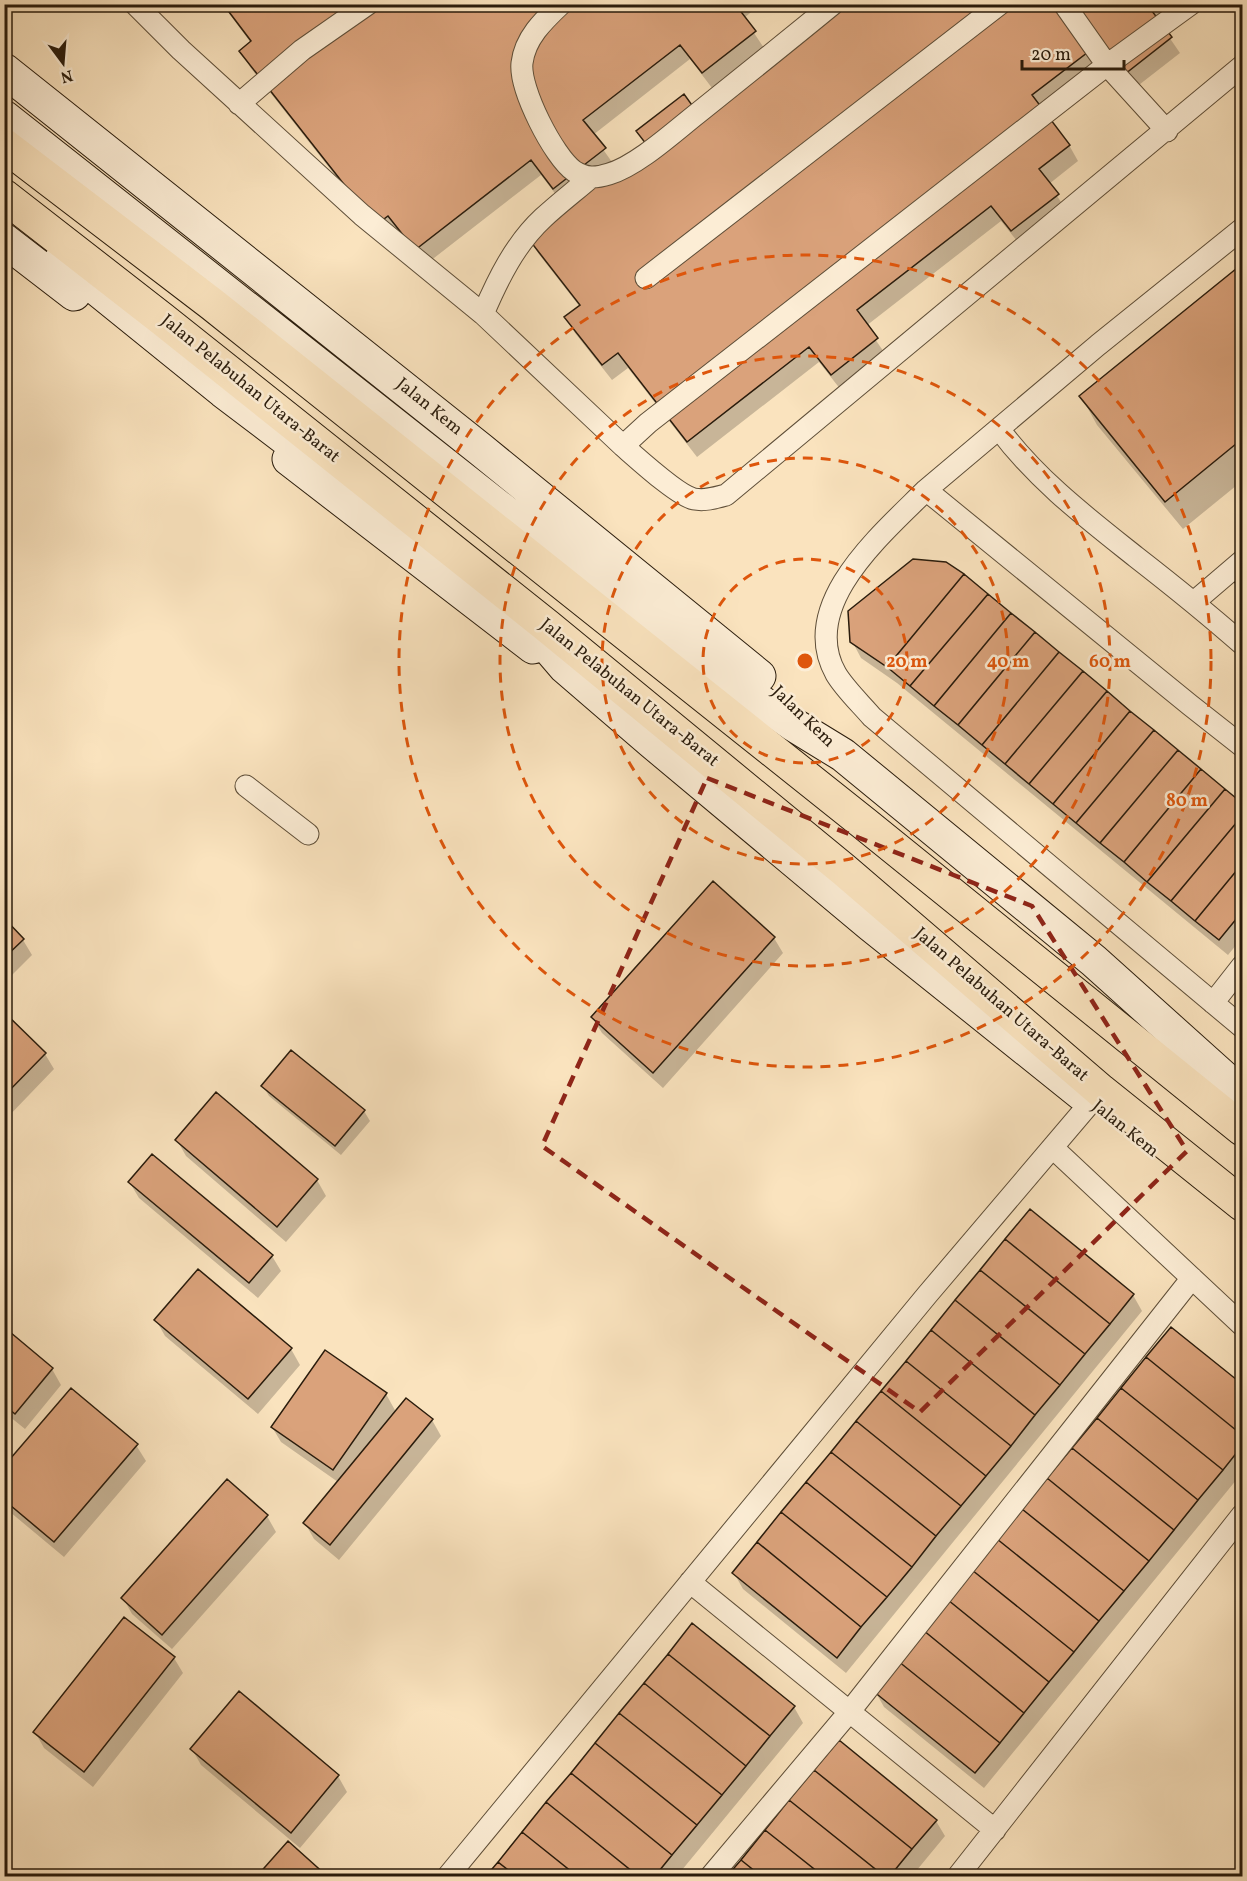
<svg xmlns="http://www.w3.org/2000/svg" width="1247" height="1881" viewBox="0 0 1247 1881" font-family="Vollkorn,serif">
	<style>
		.shadow { fill: #0003 }
		.building { fill: #daa27b; stroke: #2a1c0c; stroke-width: 1.5 }
		.lines { fill: none; stroke-linecap: round; stroke-linejoin: round }
		.lane-casing { stroke: #5e4e38; stroke-width: 23 }
		.secondary-casing { stroke: #2a1c0c; stroke-width: 35 }
		.primary-casing { stroke: #2a1c0c; stroke-width: 35 }
		.lane { stroke: #fcedd5; stroke-width: 21 }
		.secondary { stroke: #fcedd5; stroke-width: 33 }
		.primary { stroke: #fae3be; stroke-width: 33 }
		.marked { fill: none; stroke: #8f2418; stroke-width: 4.5; stroke-dasharray: 12 8; stroke-linejoin: round }
		.ring { fill: none; stroke: #de560c; stroke-width: 3; stroke-dasharray: 10 8 }
		.labels { text-anchor: middle; dominant-baseline: central; stroke-width: 5; stroke-linejoin: round; paint-order: stroke }
		.street-label { font-size: 18px; fill: #2a1c0c; stroke: #fcedd5 }
		.centre { fill: #de560c; stroke: #fcedd5; stroke-width: 3 }
		.ring-label { font-size: 18px; text-anchor: middle; font-weight: bold; fill: #de560c; stroke: #fcedd5; stroke-width: 5; stroke-linejoin: round; paint-order: stroke }
	</style>
	<rect width="100%" height="100%" fill="#fae3be"/>
	<filter id="stains"><feTurbulence type="fractalNoise" baseFrequency=".00333" numOctaves="4"/><feColorMatrix values="0 0 0 0 .2 0 0 0 0 .09 0 0 0 0 .02 0 0 0 .5 -.17"/></filter>
	<radialGradient id="worn" r=".72"><stop offset=".6" stop-color="#630" stop-opacity="0"/><stop offset="1" stop-color="#630" stop-opacity=".3"/></radialGradient>
	<!-- shadow -->
	<path class="shadow" d="M222,4h539l-17,14 20,30 -52,40 -22,-29 -97,76 21,30 -51,39 -22,-29 -116,90 -27,-34 -12,9 -136,-173 -9,-16 10,-8z
		M820,4h358l-20,17 22,32 -45,35 -25,-31 -68,53 27,35 9,16 -29,23 18,27 -46,35 -20,-25 -135,105 20,29 -45,35 -22,-28 -122,95 -69,-89 -16,12 -37,-47 -9,-15 14,-11 -42,-54 -9,-15 117,-91 -8,-15 56,-22z
		M1242,266v215l-59,48 -86,-104 -16,-29z
		M964,575l278,230v133l-14,17 -331,-272 -36,-25 -9,-17z
		M4,921l19,19 9,15 -28,28z
		M774,938l9,15 -120,135 -61,-55 -10,-16z
		M4,1015l41,39 9,15 -50,52z
		M263,1086l101,25 6,10 -29,34 -72,-59z
		M216,1094l101,86 9,16 -40,46 -100,-86 -9,-16z
		M130,1183l142,73 9,15 -23,27 -119,-100z
		M1030,1211l103,84 9,16 -296,362 -103,-84 -9,-16z
		M156,1320l135,29 9,16 -42,49 -93,-78z
		M4,1329l48,40 9,16 -36,44 -21,-17z
		M1171,1329l71,57v87l-258,315 -100,-81 -9,-16z
		M386,1394l10,18 36,8 9,16 -102,124 -25,-21 -9,-16 33,-41 -57,-40 -9,-15z
		M136,1445l10,16 -82,96 -60,-50v-39z
		M267,1516l9,16 -104,117 -40,-35 -9,-16z
		M692,1625l102,82 9,16 -126,153h-189z
		M174,1658l9,15 -90,114 -49,-39 -9,-16z
		M239,1693l99,83 9,16 -47,56 -99,-83 -9,-16z
		M839,1742l97,79 9,15 -33,40h-183z
		M288,1844l37,32h-66z"/>
	<!-- building -->
	<path class="building" d="M223,4h512l21,27 -54,42 -22,-28 -97,75 23,28 -53,41 -22,-29 -116,90 -27,-34 -12,9 -137,-174 12,-10z
		M821,4h328l-1,2 24,31 -47,37 -25,-31 -68,52 38,50 -31,24 20,25 -48,37 -20,-25 -134,104 21,28 -47,37 -22,-28 -122,95 -69,-89 -16,12 -38,-48 16,-12 -53,-68 120,-92 -11,-14 48,-37 10,14z
		M1242,264v175l-77,63 -86,-106z
		M913,559l33,3 18,12 -77,93 -37,-25 -2,-31z
		M964,574l24,20 -78,92 -23,-19z
		M1242,574v18l-8,-11z
		M988,594l23,19 -77,93 -24,-20z
		M1011,613l24,19 -77,93 -24,-19z
		M1035,632l24,20 -77,93 -24,-20z
		M1059,652l24,19 -78,93 -23,-19z
		M1083,671l24,20 -78,93 -24,-20z
		M1107,691l23,20 -77,93 -24,-20z
		M1130,711l24,19 -78,93 -23,-19z
		M1154,730l24,20 -78,93 -24,-20z
		M1178,750l23,19 -77,93 -24,-19z
		M1201,769l24,20 -78,93 -23,-20z
		M1225,789l17,14v13l-71,85 -24,-19z
		M1242,816v48l-47,57 -24,-20z
		M1242,864v48l-23,28 -24,-19z
		M713,881l62,56 -122,136 -62,-56z
		M4,918l20,21 -20,19z
		M4,1012l42,41 -42,43z
		M291,1050l74,60 -30,36 -74,-60z
		M216,1092l102,87 -41,48 -102,-87z
		M152,1154l121,101 -24,28 -121,-101z
		M1030,1209l104,85 -24,30 -105,-85z
		M1005,1239l105,85 -25,30 -105,-84z
		M198,1269l94,79 -44,51 -94,-79z
		M980,1270l105,84 -25,31 -105,-85z
		M955,1300l105,85 -25,30 -104,-85z
		M4,1327l49,41 -38,46 -11,-9z
		M1171,1327l71,57v51l-96,-78z
		M931,1330l104,85 -24,31 -105,-85z
		M325,1350l62,43 -54,77 -62,-43z
		M1146,1357l96,78v11l-19,24 -102,-82z
		M906,1361l105,85 -25,30 -105,-85z
		M71,1388l67,56 -84,98 -50,-42v-34z
		M1121,1388l102,82 -25,30 -101,-82z
		M881,1391l105,85 -25,30 -105,-85z
		M406,1398l27,21 -103,126 -27,-22z
		M1097,1418l101,82 -24,30 -102,-82z
		M856,1421l105,85 -25,30 -105,-84z
		M1072,1448l102,82 -25,31 -102,-83z
		M831,1452l105,84 -24,31 -106,-85z
		M1047,1478l102,83 -25,30 -102,-82z
		M227,1479l41,36 -106,120 -41,-37z
		M806,1482l106,85 -25,30 -106,-85z
		M1022,1509l102,82 -25,30 -102,-82z
		M781,1512l106,85 -26,30 -104,-85z
		M997,1539l102,82 -25,31 -102,-82z
		M757,1542l104,85 -24,31 -105,-85z
		M972,1570l102,82 -25,30 -101,-82z
		M948,1600l101,82 -25,31 -101,-83z
		M124,1617l51,40 -91,115 -51,-40z
		M692,1623l103,83 -25,30 -102,-82z
		M923,1630l101,83 -24,30 -102,-82z
		M668,1654l102,82 -24,30 -102,-83z
		M898,1661l102,82 -25,30 -102,-82z
		M644,1683l102,83 -24,29 -103,-82z
		M239,1691l100,84 -48,58 -101,-84z
		M619,1713l103,82 -25,30 -102,-82z
		M839,1740l98,80 -25,29 -98,-79z
		M595,1743l102,82 -25,30 -101,-82z
		M814,1770l98,79 -22,27h-6l-95,-76z
		M571,1773l101,82 -17,21h-17l-92,-74z
		M789,1800l95,76h-61l-58,-46z
		M546,1802l92,74h-61l-55,-44z
		M765,1830l58,46h-62l-20,-16z
		M522,1832l55,44h-61l-18,-14z
		M288,1841l39,35h-70z
		M741,1860l20,16h-34z
		M498,1862l18,14h-30z"/>
	<g class="lines">
		<!-- lane casing -->
		<g class="lane-casing">
			<path id="lane" d="M135,4l46,46 181,165 121,99
				M561,4c-18,17 -36,34 -39,59 -3,26 32,94 52,108 12,8 22,7 35,3 28,-8 66,-43 89,-61 45,-36 90,-72 135,-109
				M1064,4l43,61 60,66
				M1191,4l-84,61 -459,358 -25,23c14,12 55,50 71,53 11,2 21,-1 32,-4l516,-429
				M239,104l63,-54 66,-46
				M590,178c-15,13 -32,26 -47,40 -28,26 -45,61 -60,96l140,132
				M646,278l354,-274
				M999,429c38,51 88,89 137,128 36,28 72,57 106,87
				M926,490l172,-145 144,-116
				M1194,602l48,-41
				M1242,746l-52,-41 -264,-215c-44,44 -129,115 -90,184 9,15 24,29 36,43l370,310
				M246,786l62,48
				M1213,1003l29,-37
				M1053,1148l189,177
				M690,1582l305,248
				M448,1876l479,-581 164,-193
				M711,1876l139,-165 342,-433
				M958,1876l284,-361"/>
		</g>
		<!-- secondary casing -->
		<g class="secondary-casing">
			<path id="secondary" d="M4,70l476,379 279,227
				M4,117l619,488 171,120 49,30 251,206 148,133
				M4,240l70,54
				M61,260l162,131 96,73
				M289,459l244,188
				M520,622l21,17 24,28 87,75 219,183 211,169"/>
		</g>
		<!-- primary casing -->
		<g class="primary-casing">
			<path id="primary" d="M4,145l208,159 653,520 377,305
				M4,196l158,123 385,307 297,244 257,221 141,113"/>
		</g>
		<!-- lane -->
		<use href="#lane" class="lane"/>
		<!-- secondary -->
		<use href="#secondary" class="secondary"/>
		<!-- primary -->
		<use href="#primary" class="primary"/>
	</g>
	<!-- marked area -->
	<path class="marked" d="M707,778l325,128 155,245 -267,261 -378,-266z"/>
	<!-- distance rings -->
	<g class="ring">
		<circle cx="805" cy="661" r="102"/>
		<circle cx="805" cy="661" r="203"/>
		<circle cx="805" cy="661" r="305"/>
		<circle cx="805" cy="661" r="406"/>
	</g>
	<g class="labels">
		<!-- street labels -->
		<g class="street-label">
			<text transform="translate(250 389) rotate(39)">Jalan Pelabuhan Utara-Barat</text>
			<text transform="translate(429 407) rotate(39)">Jalan Kem</text>
			<text transform="translate(629 693) rotate(39)">Jalan Pelabuhan Utara-Barat</text>
			<text transform="translate(803 717) rotate(44)">Jalan Kem</text>
			<text transform="translate(1001 1005) rotate(41)">Jalan Pelabuhan Utara-Barat</text>
			<text transform="translate(1125 1129) rotate(39)">Jalan Kem</text>
		</g>
	</g>
	<circle cx="805" cy="661" r="9" class="centre"/>
	<g class="ring-label">
		<text x="907" y="667">20 m</text>
		<text x="1008" y="667">40 m</text>
		<text x="1110" y="667">60 m</text>
		<text x="1187" y="806">80 m</text>
	</g>
	<!-- margin -->
	<rect width="1247" height="1881" fill="none" stroke="#fae3be" stroke-width="24"/>
	<rect x="6" y="6" width="1235" height="1869" fill="none" stroke="#2a1c0c" stroke-width="3"/>
	<rect x="12" y="12" width="1223" height="1857" fill="none" stroke="#2a1c0c" stroke-width="1.5"/>
	<!-- north arrow -->
	<g transform="translate(63 63) rotate(164)" stroke="#fcedd5" stroke-width="4.5" paint-order="stroke">
	<path d="M0-4.5L10 22L0 15L-10 22Z" fill="#2a1c0c"/>
	<text y="-9" font-size="16" font-weight="bold" text-anchor="middle" fill="#2a1c0c">N</text>
	</g>
	<!-- scale -->
	<path d="M1022 60v9h102v-9" fill="none" stroke="#2a1c0c" stroke-width="3"/>
	<text x="1031" y="60" font-size="18" fill="#2a1c0c" stroke="#fcedd5" stroke-width="4.5" paint-order="stroke">20 m</text>
	<rect width="100%" height="100%" filter="url(#stains)"/>
	<rect width="100%" height="100%" fill="url(#worn)"/>
</svg>
